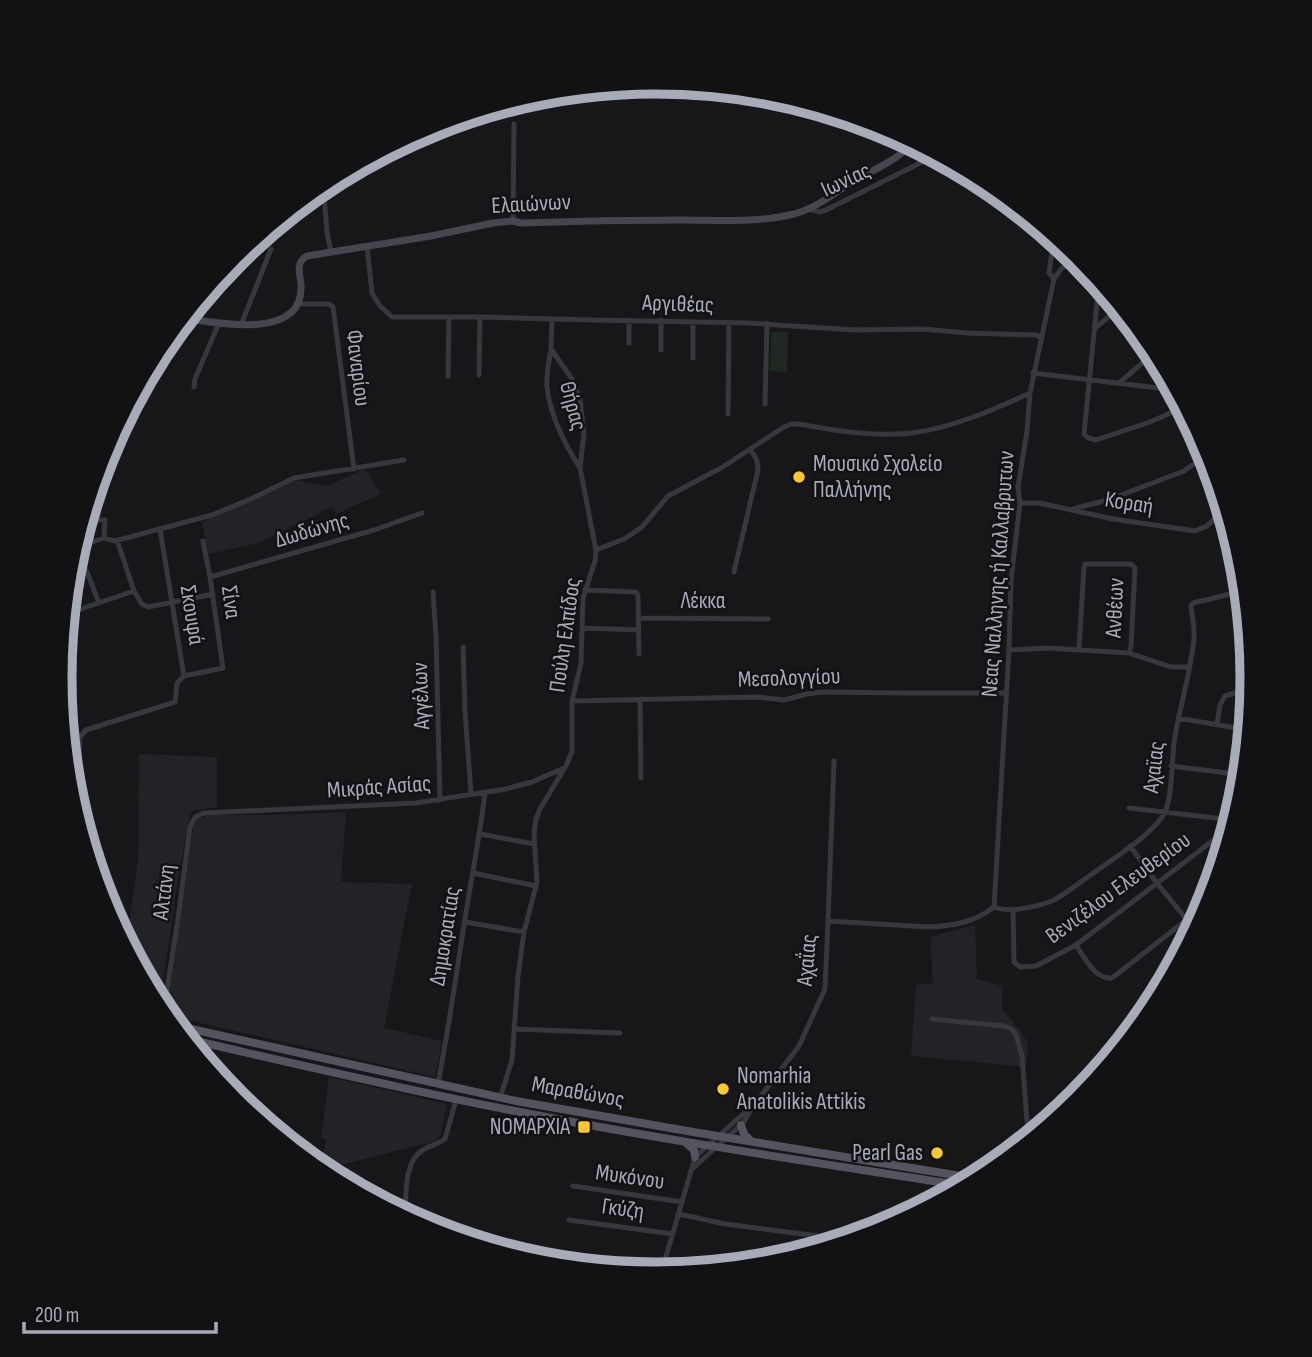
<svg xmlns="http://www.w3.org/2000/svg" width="1312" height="1357" viewBox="0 0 1312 1357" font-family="'Sofia Sans Condensed',sans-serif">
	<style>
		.built { fill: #232226 }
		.green { fill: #1e2720 }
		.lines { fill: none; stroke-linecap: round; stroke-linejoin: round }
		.minor { stroke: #37383e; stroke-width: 5 }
		.secondary { stroke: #45464e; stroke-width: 7 }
		.primary { stroke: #53545d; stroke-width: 8 }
		.poi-dot { fill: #fdc82a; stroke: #121114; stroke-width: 2.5 }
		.labels { text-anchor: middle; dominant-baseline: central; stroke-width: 5; stroke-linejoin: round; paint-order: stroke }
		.street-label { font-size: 23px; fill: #a8acb9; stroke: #121114 }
		.poi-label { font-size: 23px; fill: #a8acb9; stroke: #121114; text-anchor: start }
		.rim { fill: none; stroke: #a8acb9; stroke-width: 9 }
	</style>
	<rect width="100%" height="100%" fill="#171619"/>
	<!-- built -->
	<path class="built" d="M365,469l16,25 -45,20 -4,-7 -73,36 -51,11 -6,-32 93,-42 32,6z
		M139,754l78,3v50l-26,4 -12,62 -20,136 -46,-87 16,1 9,-62z
		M346,812l-5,70 71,2 -28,144 58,13 -7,36 -264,-61 -5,-9 27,-180 4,-8 12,-4h60z
		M975,925l2,54 25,7v22l26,34 -2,25 -115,-11 5,-71 17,-2 -3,-46z
		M329,1077l118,27 -7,33 -5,4 -114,29 5,-31 -5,-1z"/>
	<!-- green -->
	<path class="green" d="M771,332h17l-1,40 -17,-1z"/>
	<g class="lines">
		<!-- minor -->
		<path class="minor" d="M323,184l4,48 4,20
			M809,209l10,3 7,-2 110,-55
			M513,221l1,-97
			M367,247l5,46 8,13 12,11h88l113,3 154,3 108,7 67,-1 45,4 69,2 4,2
			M1054,279l-5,-6 5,-35
			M1099,283l-15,151 4,4 8,2 54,-18 34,-15
			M298,304h31l4,3 21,162
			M552,319l-1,30 21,30 8,20 4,35 -4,34 16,82
			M629,320v23
			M661,320v30
			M241,325l30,-76
			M1095,328l25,-20
			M551,349c-2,13 -5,25 -4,38 3,29 17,56 33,81
			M693,358v-36
			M1033,373l142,17
			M479,375l1,-58
			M448,376l1,-59
			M1119,383l36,-31
			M194,387l1,-8 24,-56
			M765,404l2,-81
			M728,414l1,-91
			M1020,503h19l74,16 82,12 12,-5 18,-17
			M1073,509l35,-9 76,-29 24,-17
			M84,520h21l-1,18
			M117,540l17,51
			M75,548l29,-10 11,3 97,-26 41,-17 41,-20 110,-18
			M75,549l12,23 12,31
			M734,572l24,-102c0,-9 -2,-13 -8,-20
			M210,577l164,-47 48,-17
			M585,590l51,2 2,3 1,59
			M433,592l3,44 4,164
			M66,614l68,-23 8,13 6,3 65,-13
			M638,618l130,1
			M583,628l55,2
			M463,647l2,64 6,83
			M1009,650l38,-2 82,5 2,-6 4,-79 -4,-4h-46l-1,3 -5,82
			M1129,653l42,14h18
			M184,676l39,-8 -13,-91 -7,-36
			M640,699l1,79
			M572,701l185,-4 27,3 23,-6 15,-2 81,1h103
			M1178,718l69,12
			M1217,724l3,-19 5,-9 10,-3 16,1
			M1171,766l72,9
			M1129,808l104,12
			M76,812l4,-75 6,-7 89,-28 2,-19 7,-7 -24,-147
			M480,834l54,10
			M1130,846l27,37 38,47
			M473,873l63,13
			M994,907l15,-257 2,-70 9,-77 -2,-16 9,-56 3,-38 24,-114 7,-10 17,-12
			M1013,910l1,52 6,5 16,-1 40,-21 156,-119
			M828,921l6,-160
			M465,922l59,10
			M1076,945c9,13 19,35 36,33l96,-75
			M163,1014l14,-88 13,-99 5,-10 9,-4 212,-10 90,-14 26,-7 30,-13
			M932,1019l72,7 8,3 4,6 6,21 5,65 3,19
			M514,1029l106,4
			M438,1084c10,-53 18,-106 26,-159 7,-45 16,-89 21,-133
			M500,1098l12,-38 6,-84 6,-44 13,-50 -3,-47 2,-16 4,-10 27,-45 5,-13v-50l9,-38 2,-65 12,-37 1,-11 28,-11 8,-5 10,-7 26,-31 53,-28 63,-41 7,-3h8c37,7 75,13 113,9 40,-5 81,-23 118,-40
			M691,1170l52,-47 11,-18 45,-59 26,-57 3,-68 101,6c24,-1 46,-5 65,-20 15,6 43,0 58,-6 14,-7 27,-18 40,-27 19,-14 63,-41 73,-62 7,-14 7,-51 9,-69 5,-35 17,-70 20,-105 1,-11 -2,-21 -3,-32l2,-3c17,-4 34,-8 51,-13
			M573,1186l109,16
			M679,1214l46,10 124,16
			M405,1217c1,-19 -1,-53 15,-65 7,-6 17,-7 25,-13l11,-39
			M569,1220l104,14
			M661,1274l34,-117 54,-48"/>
		<!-- secondary -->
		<path class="secondary" d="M184,318c33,5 120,23 117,-33 -1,-12 -6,-22 6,-29l124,-20 62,-13 20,-2 8,2c54,-2 107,-3 161,-3 36,0 76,3 112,-6 24,-6 44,-24 65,-36 18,-10 41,-19 53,-36"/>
		<!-- primary -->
		<path class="primary" d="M173,1025l343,76 177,31 286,47
			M183,1038c109,25 217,51 327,72 151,30 303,52 455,76
			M741,1125l3,9 7,7
			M686,1143l8,7 1,7"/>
	</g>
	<!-- markers -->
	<g class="poi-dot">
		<circle cx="799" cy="477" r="7"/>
		<circle cx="723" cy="1089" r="7"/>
		<rect x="577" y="1120" width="14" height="14" rx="3.5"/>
		<circle cx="937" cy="1153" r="7"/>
	</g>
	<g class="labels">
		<!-- street labels -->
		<g class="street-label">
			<text transform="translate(846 180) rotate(-25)">Ιωνίας</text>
			<text transform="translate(531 204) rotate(-3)">Ελαιώνων</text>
			<text transform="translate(678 304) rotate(2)">Αργιθέας</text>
			<text transform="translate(358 368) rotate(83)">Φαναρίου</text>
			<text transform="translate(573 406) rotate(75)">Θήρας</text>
			<text transform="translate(1129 503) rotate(9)">Κοραή</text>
			<text transform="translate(312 530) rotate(-16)">Δωδώνης</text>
			<text transform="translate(998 574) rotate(-86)">Νεας Nαλληνης ή Καλλαβρυτων</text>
			<text x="703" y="601">Λέκκα</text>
			<text transform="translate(231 602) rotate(82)">Σίνα</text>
			<text transform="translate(1115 608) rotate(-87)">Ανθέων</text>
			<text transform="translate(192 615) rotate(81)">Σκουφά</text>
			<text transform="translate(565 635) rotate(-82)">Πούλη Ελπίδος</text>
			<text transform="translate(789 678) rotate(-2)">Μεσολογγίου</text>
			<text transform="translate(421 696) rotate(-92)">Αγγέλων</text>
			<text transform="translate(1154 767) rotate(-83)">Αχαϊας</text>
			<text transform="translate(379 787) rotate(-4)">Μικράς Ασίας</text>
			<text transform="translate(1118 888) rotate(-36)">Βενιζέλου Ελευθερίου</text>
			<text transform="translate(164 892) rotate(-83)">Αλτάνη</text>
			<text transform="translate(445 936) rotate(-81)">Δημοκρατίας</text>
			<text transform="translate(807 960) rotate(-85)">Αχαΐας</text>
			<text transform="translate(578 1092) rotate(10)">Μαραθώνος</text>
			<text transform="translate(630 1177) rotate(8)">Μυκόνου</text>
			<text transform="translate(623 1209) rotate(8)">Γκύζη</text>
		</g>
		<!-- poi labels -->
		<g class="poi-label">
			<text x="813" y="464">Μουσικό Σχολείο<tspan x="813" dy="26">Παλλήνης</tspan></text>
			<text x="737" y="1076">Nomarhia<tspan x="737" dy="26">Anatolikis Attikis</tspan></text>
			<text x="570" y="1127" text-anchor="end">ΝΟΜΑΡΧΙΑ</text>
			<text x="923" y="1153" text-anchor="end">Pearl Gas</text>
		</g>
	</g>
	<!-- crop -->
	<path d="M0 0H1312V1357H0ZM72 678a584 584 0 1 1 1168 0a584 584 0 1 1-1168 0Z" fill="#121114" fill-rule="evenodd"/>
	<path class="rim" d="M72 678a584 584 0 1 1 1168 0a584 584 0 1 1-1168 0Z"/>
	<!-- scale -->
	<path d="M24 1322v10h192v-10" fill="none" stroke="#a8acb9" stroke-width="3.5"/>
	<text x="35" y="1322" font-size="21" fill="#a8acb9" stroke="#121114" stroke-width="5" paint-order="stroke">200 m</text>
</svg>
